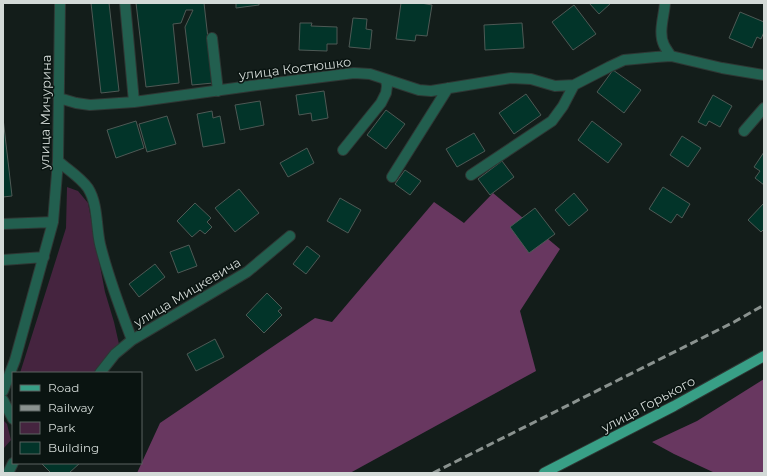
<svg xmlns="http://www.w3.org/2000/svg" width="767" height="476" viewBox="0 0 767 476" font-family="Montserrat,sans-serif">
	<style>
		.green { fill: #45243f }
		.forest { fill: #683760 }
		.building { fill: #023429; stroke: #4e5955 }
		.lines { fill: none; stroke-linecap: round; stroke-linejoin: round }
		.minor-casing { stroke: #2e3734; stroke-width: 12 }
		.major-casing { stroke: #2e3734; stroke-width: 12 }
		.minor { stroke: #225f4f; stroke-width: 10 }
		.major { stroke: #389f86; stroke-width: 10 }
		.rail { stroke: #8a928f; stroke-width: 3; stroke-dasharray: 8 4; stroke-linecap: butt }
		.labels { text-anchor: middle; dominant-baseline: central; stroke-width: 3; stroke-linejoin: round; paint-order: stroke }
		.street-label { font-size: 13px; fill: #d3dad7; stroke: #0a1411 }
	</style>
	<rect width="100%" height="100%" fill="#131d1a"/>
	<!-- green -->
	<path class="green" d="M67,187l11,4 10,12 17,89 9,30 5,22 -22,29h-77l46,-145z
		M3,420l4,4 4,16 -7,8h-1z"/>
	<!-- forest -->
	<path class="forest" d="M493,193l67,56 -40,62 16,60 -186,102h-213l23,-50 155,-105 17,4 102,-120 30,21z
		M764,379v94h-49l-41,-19 -22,-12 45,-21z"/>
	<!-- building -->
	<path class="building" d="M91,3h18l10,88 -18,2z
		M136,3h68l9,80 -21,2 -7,-58 8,-17h-7l-5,13 -8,1 6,59 -33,4z
		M236,3h23v2l-23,3z
		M401,3h20l11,2 -5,31 -11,-1 -1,6 -19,-2z
		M589,3h22l-12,11z
		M574,5l22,29 -23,16 -21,-28z
		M740,12l24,10v10l-3,7 -4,-2 -5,11 -23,-10z
		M353,18l14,1 -1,10 6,1 -2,19 -21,-2z
		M300,23h12l-1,3 26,1v17h-10v7l-28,-1z
		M522,23l2,25 -39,2 -1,-25z
		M613,70l28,20 -17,23 -27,-21z
		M324,91l4,27 -16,3 -1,-8 -12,2 -3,-20z
		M526,94l15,21 -27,19 -15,-21z
		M713,95l19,11 -12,21 -11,-6 -3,5 -8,-4z
		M260,101l4,24 -24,5 -5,-25z
		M386,110l19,14 -19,25 -19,-14z
		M212,111l1,7 7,-2 5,27 -22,4 -6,-33z
		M167,116l9,28 -29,8 -8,-28z
		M3,118l9,78 -9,1z
		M136,121l8,27 -28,10 -9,-28z
		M592,121l30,23 -14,19 -30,-23z
		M474,133l11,18 -28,16 -11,-18z
		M682,136l19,12 -13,19 -18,-12z
		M307,148l7,15 -26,14 -8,-14z
		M764,152v33l-9,-7 5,-7 -6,-4z
		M502,161l12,16 -24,18 -12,-16z
		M405,170l16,11 -11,14 -15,-11z
		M663,187l27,17 -8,14 -5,-4 -6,9 -22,-14z
		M239,189l20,24 -24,19 -20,-24z
		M574,193l14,17 -19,16 -14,-16z
		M340,198l21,12 -13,23 -21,-12z
		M195,203l16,15 -4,4 5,5 -7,7 -5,-4 -8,7 -15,-16z
		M764,203v26l-3,3 -13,-12z
		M535,208l20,26 -26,19 -19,-26z
		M189,245l8,21 -19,7 -8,-21z
		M307,246l13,10 -14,18 -13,-10z
		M155,264l10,13 -26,20 -10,-13z
		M267,293l15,15 -4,3 4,4 -18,18 -18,-18z
		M215,339l9,18 -28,14 -9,-17z
		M41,463h39l-11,10h-18z"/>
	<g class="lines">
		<!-- minor casing -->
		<g class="minor-casing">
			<path id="minor" d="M125,3l9,99
				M665,3c-1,13 -7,30 -1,42 2,4 5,8 7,11
				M212,38l6,53
				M59,98l17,5 14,2 44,-3 116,-16 104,-13 16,1 49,16 12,1 80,-13 20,1 24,7 19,-1 35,-18 15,-7 32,-3 15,-1 51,12 42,7
				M744,131l20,-23
				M343,150l38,-47 5,-10 1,-7 -1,-6
				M58,161c10,9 22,16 30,27 10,16 8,38 12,56 8,33 20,64 32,96
				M471,175l81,-54 11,-15 11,-21
				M392,177l56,-89
				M3,224l50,-2
				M3,260l41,-3
				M100,373l15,-19 17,-14 115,-68 43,-36
				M3,391l12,-31 38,-138 5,-61 2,-158
				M3,400l10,19
				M8,473l5,-10"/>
		</g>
		<!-- major casing -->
		<g class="major-casing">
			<path id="major" d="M544,473l130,-67 90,-50"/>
		</g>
		<!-- minor -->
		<use href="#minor" class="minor"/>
		<!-- major -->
		<use href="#major" class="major"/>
		<!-- rail -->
		<path class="rail" d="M433,473l301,-151 30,-17"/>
	</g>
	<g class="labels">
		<!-- street labels -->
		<g class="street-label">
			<text transform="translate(295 68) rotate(-7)">улица Костюшко</text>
			<text transform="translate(45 112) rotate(-89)">улица Мичурина</text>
			<text transform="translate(187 292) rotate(-31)">улица Мицкевича</text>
			<text transform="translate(648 404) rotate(-28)">улица Горького</text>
		</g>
	</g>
	<!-- border -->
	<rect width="767" height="476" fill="none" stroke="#d3dad7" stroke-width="8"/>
	<!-- legend -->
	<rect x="12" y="372" width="130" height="92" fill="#0a1411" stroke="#5a6360"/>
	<rect x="20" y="385" width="20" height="6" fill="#389f86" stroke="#5a6360"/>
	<text x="48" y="392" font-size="12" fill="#d3dad7">Road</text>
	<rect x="20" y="405" width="20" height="6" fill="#8a928f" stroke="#5a6360"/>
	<text x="48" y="412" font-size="12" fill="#d3dad7">Railway</text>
	<rect x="20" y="422" width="20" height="12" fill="#45243f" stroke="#5a6360"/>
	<text x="48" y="432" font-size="12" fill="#d3dad7">Park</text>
	<rect x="20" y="442" width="20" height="12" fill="#023429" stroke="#5a6360"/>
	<text x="48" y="452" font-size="12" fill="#d3dad7">Building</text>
</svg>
